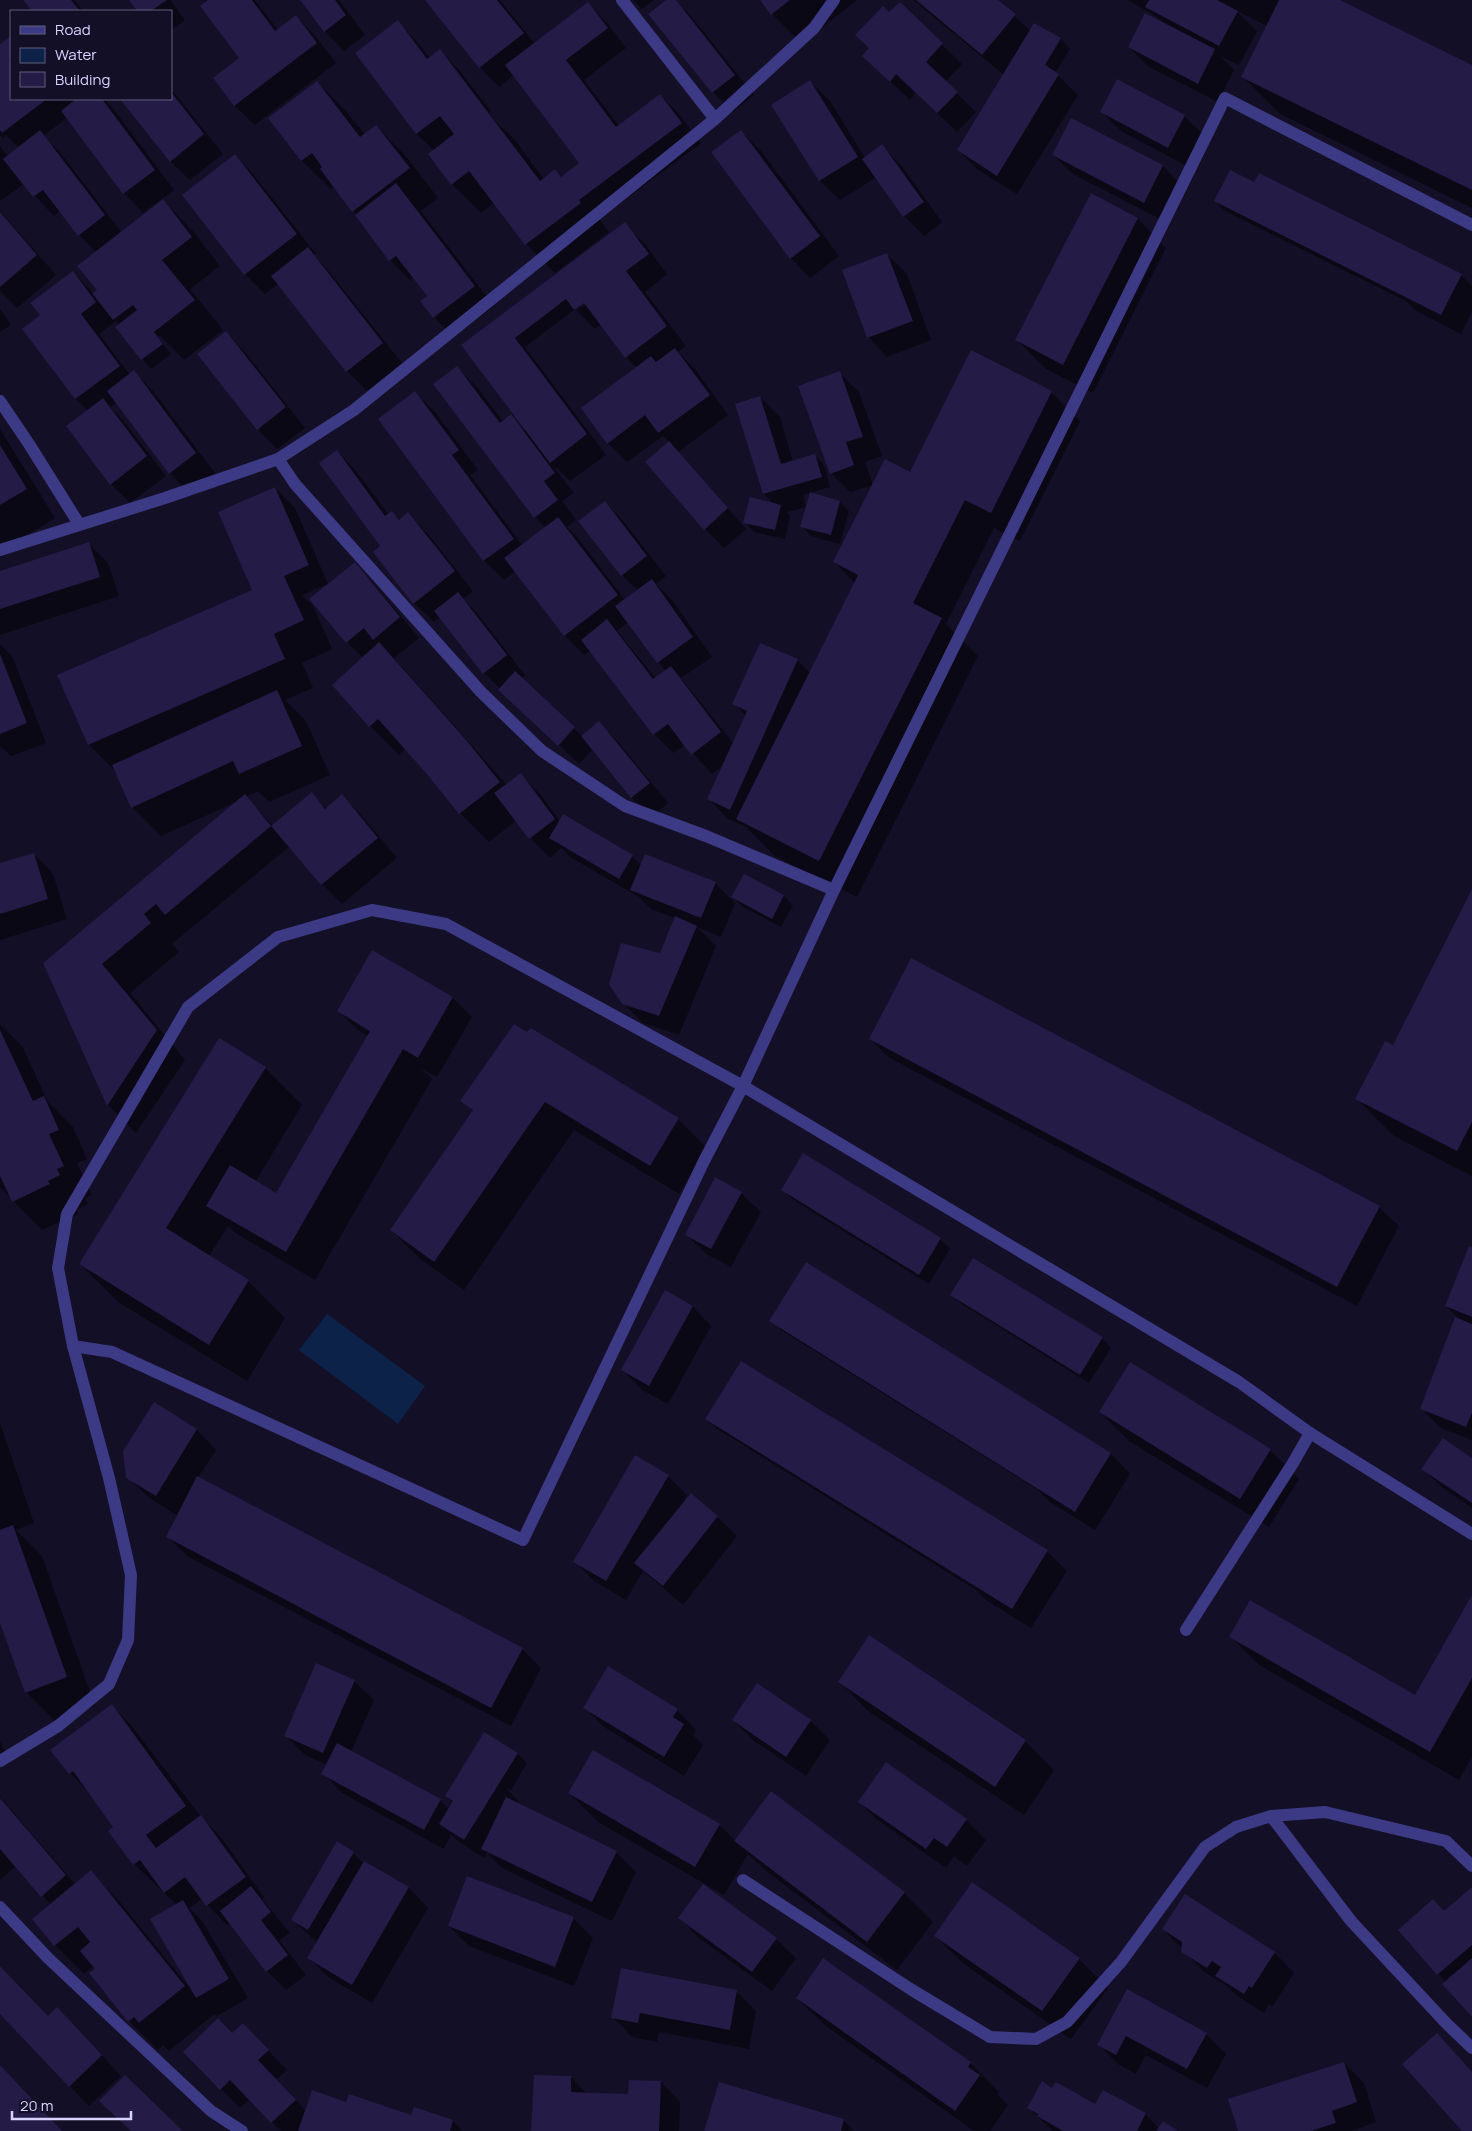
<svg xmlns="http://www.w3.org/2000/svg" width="1472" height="2131" viewBox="0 0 1472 2131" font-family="Manrope,sans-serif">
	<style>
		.water { fill: #0c2248 }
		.shadow { fill: #0007; fill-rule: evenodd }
		.building { fill: #241b47 }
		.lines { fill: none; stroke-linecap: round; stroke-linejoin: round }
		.service { stroke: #3d3a85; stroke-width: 12 }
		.minor { stroke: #3d3a85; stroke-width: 12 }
	</style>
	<rect width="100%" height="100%" fill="#130f26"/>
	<!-- water -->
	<path class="water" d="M327,1314l98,72 -27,38 -99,-74z"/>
	<!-- shadow -->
	<path class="shadow" d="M25,0h49l9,11h-49z
		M130,0h40l15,20 -14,10v-19h-33z
		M210,0h45l23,30 18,-14 19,20 21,27 -81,62 -20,-19 -21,-28 27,-20z
		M301,0h38l26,35 -21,16 -19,-20z
		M427,0h73l35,44 53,-40 20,20 18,24 -42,32 35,46 41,-31 20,20 21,28 -102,76 10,13 -54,41 -29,-29 -32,-41 -13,10 -29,-29 -18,-33 -18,-18 -18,-111 19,20 13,16 10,-7 19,19 32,41 -2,2 6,8 20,19 29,39 11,-8 7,7 19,-15 -67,-88 -15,12 -19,-20z
		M633,0h21l-12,9z
		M668,0h7l16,16 63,79 -21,17 -20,-20 -63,-78z
		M762,0h93l1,1 -55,42 -29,-29z
		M913,0h83l35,31 4,-7 26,15 9,10 -15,24 23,22 -61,99 -39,-24 -20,-20 46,-75z
		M1128,0h210l134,66v142l-192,-94 -37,-37 24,-51 -32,-16 22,21 -18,34 -19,-9 14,14 -16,32 -69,-35 -20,-20 33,-25 -5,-5z
		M900,4l62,60 -17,18 31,30 -19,20 -41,-39 -6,7 -27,-25 -13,-26 19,-35z
		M11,37v62h93l8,8 62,83 -31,23 -19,-20 -57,-75 -24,18 16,15 63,82 41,-32 29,29 28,36 -30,23 33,41 -39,30 -24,-24 -2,1 13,17 -20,15 -34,-42 3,-2 -4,-4 -17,13 31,41 4,-3 19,19 62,82 -26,20 -19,-20 -53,-71 -7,5 12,12 44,57 -36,27 -19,-19 -23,-73 -12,-12 -52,-70 18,-13 31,-44 21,22 4,-4 -1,-37 -18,-18 -19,-24 -6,5 -30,-32 -24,17v-55l8,11 11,-9 -13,-13 -3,3 -3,-3v-89z
		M317,82l29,29 19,24 11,-9 29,29 33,43 -17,13 73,95 -40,31 -20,-20 -12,-16 6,-5 -15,-19 -3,3 -20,-20 -55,-74 -4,3 -29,-28 -32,-42z
		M810,82l20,19 35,57 16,-12 20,19 41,57 -18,14 -20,-20 -27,-39 -37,23 -20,-19 -47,-75z
		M171,89l52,65 -33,26 -20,-19 -49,-62h50z
		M1101,111l83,5 20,19 -17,31 -66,-35z
		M1072,119l91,47 19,20 -18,35 -91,-47 -20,-19z
		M741,131l20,20 78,105 -29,22 -19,-20z
		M235,155l19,20 62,79 -2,1 13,14 75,94 -35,28 -20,-20 -69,-87 -13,10 -20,-20 -61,-79z
		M1259,175l202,100 11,11v26l-11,22 -45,-23 -10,-10 -181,-90 -10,-10 40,-17z
		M0,211l56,64 -39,33 -17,-17z
		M1138,219l28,29 -73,145 -47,-24 -29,-29z
		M624,224l20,19 23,31 -22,18 41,54 -8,6 17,17 33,46 -50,37 68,77 -22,19 -19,-19 -36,-87 -6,-6 -36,26 -19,-19 29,-75 -11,-11 -25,-33 -6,5 -20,-20 -50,38 81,108 -36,26 -13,-13 -2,1 19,24 -12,8 14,19 -9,7 11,11 47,62 13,-9 -16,-16 -42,-54 25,-19 19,20 42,54 -10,8 16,16 40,57 -31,21 53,66 12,-28 -12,-13 26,-59 38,17 12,12 45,-90 -21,-21 76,-88 141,-82 29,29 -60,120 -26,-13 -48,96 32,32 -121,241 -82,-41 -30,-30 -17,-7 -19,-20 16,-35 -13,10 -27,-29 -12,8 -19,-19 -64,-83 -6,4 -19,-19 -49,-65 -12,9 -20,-19 -104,-142 35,-26 20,19 43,58 -8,5 53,71 23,-18 -11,-11 -78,-149 20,19 26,35 8,-6 13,14 2,-1 -63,-84zM588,299l1,2 -13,10v-4zM628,622l30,40 8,9 -10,8 -39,-48z
		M887,254l20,20 24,66 -44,17 -19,-20z
		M0,309l11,16 -11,7z
		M226,333l19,19 60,76 -28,21 -19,-20z
		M839,373l20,19 23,64 -17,6 8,23 -23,7 -19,-19z
		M760,397l20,20 13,45 22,-6 9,9 6,22 -27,8 3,12 -19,5 3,4 -5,23 -31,-7 -9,-10 29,-18 -10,-10z
		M0,429l55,89 -55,34z
		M337,451l19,20 33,44 3,-2 8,7 8,-6 20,20 45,57 -10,8 14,14 48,62 -4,3 61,58 17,-13 19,19 50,61 -16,14 -20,-19 -39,-49 -14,15 -95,-91 -44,-56 -6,5 -20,-19 -32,-57z
		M275,488l20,20 33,76 -26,11 11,11 19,43 -30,14 11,25 -28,12 21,21 24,54 -61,27 -11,-11 -12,6 27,29 39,-32 15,15 15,-13 20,20 35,42 -55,46 -20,-20 -32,-38 -118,98 7,8 -49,41 55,67 -49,73 -28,-28 -63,-141 193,-163 -77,35 -29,-29 -16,-35 -27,-27 -30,-70 195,-85z
		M840,502l9,9 -9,33 -29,-8 -9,-10z
		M89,544l19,19 11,33 -119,39v-63z
		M355,564l19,20 45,54 -25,20 113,127 14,-10 19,19 20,27 3,-6 69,41 9,9 74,18 20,20 -14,34 -24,-10 19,19 -37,89 -36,-12 -20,-20 37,-49 15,-36 -24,-9 -12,-12 -69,-40 -9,-9 -11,10 -20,-20 -13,-18 -28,22 -29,-29 -54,-65 -7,7 -29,-29 -7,-68 -16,-16z
		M0,644l12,12 34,87 -35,13 -11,-10z
		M34,854l19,20 14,45 -67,21v-75z
		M745,875l39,21 9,10 -12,21 -38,-20 -10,-10z
		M1472,892v284l-78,-40 -37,-37 36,-52z
		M373,952l80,46 19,19 -35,60 -17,-9 12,11 -117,201 -78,-46 -9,-8 -19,30 39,25 37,37 -38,63 -129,-79 -38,-38 185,-196 37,37 -47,77 21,12 92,-158 -10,-6 -19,-19zM360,1023l24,17 -24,-14z
		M0,1024l22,22 26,56 25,25 14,32 -10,4 15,32 -7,3 3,6 -12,6 2,4 -36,16 -42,-43z
		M514,1025l164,94 29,29 -28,46 -105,-64 -110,160 -44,-31 -29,-29 83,-118 -12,-11z
		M870,1039l509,168 20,19 -42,80 -467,-248z
		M804,1155l136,84 10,10 -21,35 -137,-85 -9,-9z
		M741,1193l20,19 -30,55 -25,-13 -20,-20z
		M1472,1249v191l-31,-12 -19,-19 39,-88 -15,-15z
		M952,1295l150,43 9,10 -22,35 -127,-79z
		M692,1306l19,20 -43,78 -26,-14 -19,-20z
		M771,1320l293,106 47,28 19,20 -35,56 -45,-28 -12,-12 -257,-160z
		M155,1403l42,27 19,20 -18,28 324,171 19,19 -30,58 -324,-170 -20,-20 11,-20 -30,-19 -20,-20z
		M1100,1412l170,38 29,29 -30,48 -140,-86z
		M707,1419l340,132 20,20 -36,57 -45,-28 -10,-10 -260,-162z
		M0,1423l34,100 -18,7 26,26 53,150 -40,15 -29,-29 -26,-72z
		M1472,1459v49l-29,-20 -20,-19z
		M668,1476l19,19 -3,5 33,17 20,19 -54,69 -40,-34 -17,29 -32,-19 -19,-20z
		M1472,1598v159l-13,23 -200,-115 -29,-29 185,61z
		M354,1681l20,19 -23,52 89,48 10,10 4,-7 -8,-7 39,-62 33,20 9,9 -16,27 -5,-2 13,14 -1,2 98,48 20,20 -24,49 -110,-53 -15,-15 -3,5 -23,-15 -10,-9 -7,15 -102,-56 -19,-20 4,-8 -22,-10 -19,-19z
		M840,1682l185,59 29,29 -30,45 -156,-104z
		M758,1685l53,36 19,19 -24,36 -53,-36 -20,-20z
		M112,1706l19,19 70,92 19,19 44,61 -2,2 28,34 -11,7 27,35 -20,15 -19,-19 -37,-48 -3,2 -25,-26 -13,9 13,13 46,77 -31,18 -3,-2 -45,37 -6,-6 -5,5 -29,-29 -35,-55 -10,8 -29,-29 -4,-40 -35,-39 -16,14v-83l75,87 15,-12 29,29 70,86 -12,-82 -43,-41 -19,-37 -26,-34 -19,-20z
		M585,1708l92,2 19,20 -3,5 10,10 -19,31 -80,-49z
		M0,1741l7,15 -7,4z
		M886,1764l80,56 20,20 -19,26 -13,-10 -8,12 -67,-47 -20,-19z
		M569,1793l150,32 17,16 35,-48 133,100 29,29 -36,48 -132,-100 -17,-16 -24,41 -126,-73z
		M353,1853l11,10 45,25 19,20 -56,95 -44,-26 -19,-19 9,-15 -26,-23z
		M1472,1888v128l-26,-34 -46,-52 45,-18z
		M1185,1895l90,58 19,20 -22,34 -3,-3 -5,9 -28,-18 -9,-9 -24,-15 -40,-42z
		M573,1918l20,20 -19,48 -105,-40 -20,-20z
		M680,1918l96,21 20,19 -24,33 -73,-53z
		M935,1936l144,23 29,29 -37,51 -107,-75z
		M0,1966l49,51 28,12 44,47 -32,30 -89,-94z
		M736,1991l20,20 -7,38 -90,-17 -2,10 -25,-5 -19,-20z
		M1128,1991l78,43 20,20 -19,34 -61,-33 -10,19 -18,-10 -19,-19z
		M797,1998l173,65 29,29 -2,2 11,11 -18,26h-16l-148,-105z
		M243,2025l44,45 -11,10 30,31 41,-8 65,14 2,-9 39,13 10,10h-182l-31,-32 -10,9 -55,-56 47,-17z
		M1344,2063l20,20 12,39 -25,9h-111z
		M571,2077l16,17 42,2 32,-14 19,20 -1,29h-146z
		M1103,2091l42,23 14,14 17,3h-123l-24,-23 67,-3z
		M843,2120l11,11h-148z"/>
	<!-- building -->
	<path class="building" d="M23,0h48l9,11h-48z
		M129,0h38l-16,11h-14z
		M208,0h44l23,31 21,-16 21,28 -83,63 -21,-28 26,-20 -39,-52z
		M300,0h35l11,15 -22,17z
		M425,0h72l27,33 -45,35z
		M666,0h10l59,75 -23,18 -64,-79z
		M760,0h30l-19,15z
		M916,0h82l18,14 -34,41z
		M1149,0h68l21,11 -19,35 -74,-39z
		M1279,0h61l132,65v125l-231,-113z
		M588,2l20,26 -42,32 50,67 44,-33 22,29 -103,77 2,3 -56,42 -56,-74 -18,14 -23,-31 26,-20 -14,-18 -24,18 -61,-81 43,-33 29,39 13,-10 100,132 15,-12 6,8 18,-14 -74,-98z
		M900,2l43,41 -17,19 32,30 -21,21 -41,-39 -6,8 -28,-26 7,-8 -14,-13 28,-29 6,6z
		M1145,13l70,36 -17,35 -70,-37z
		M1034,23l27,15 -16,27 14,9 -62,102 -40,-26z
		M11,36v22l-2,2 2,3v36h36l-45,34 -2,-3v-86z
		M1117,79l68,36 -17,33 -68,-36z
		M810,80l48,77 -39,24 -48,-76z
		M317,81l43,56 16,-12 34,43 -58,44 -32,-43 2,-2 -10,-14 -11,8 -33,-43z
		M171,92l33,42 -34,28 -50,-63h51z
		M76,99h26l53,71 -32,24 -62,-83z
		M1071,118l92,47 -19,38 -92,-48z
		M40,130l65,85 -27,21 -35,-46 -10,7 -30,-38z
		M741,130l79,106 -30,23 -79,-107z
		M882,144l42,58 -21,15 -41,-58z
		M235,154l62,80 -53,41 -62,-80z
		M1230,170l24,12 5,-9 203,101 -21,41 -227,-114z
		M396,183l79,103 -42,32 -13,-17 7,-5 -31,-40 -7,5 -34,-46z
		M1091,193l47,25 -75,147 -48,-25z
		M163,199l29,38 -30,23 33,40 -41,32 9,12 -22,16 -26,-33 22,-17 -4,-5 -20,15 -21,-27 5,-3 -20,-24z
		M0,212l37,43 -37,32z
		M625,222l24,32 -23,17 41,55 -42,32 -41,-55 -10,7 -8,-11 -51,39 72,96 -37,29 -89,-118z
		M308,247l75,96 -37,29 -75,-96z
		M887,253l26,68 -46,17 -25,-68z
		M73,271l23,31 -15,12 39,52 -45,33 -53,-70 18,-14 -10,-12z
		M226,331l60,76 -29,23 -60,-76z
		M675,348l35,47 -52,38 -13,-18 -38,29 -26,-36 70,-52 5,6z
		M971,350l81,41 -61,122 -26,-13 -52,103 29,15 -123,243 -83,-42 122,-244 -25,-13 52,-103 25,13z
		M457,366l43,57 11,-9 44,59 -11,8 14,19 -24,18 -101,-134z
		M134,370l62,83 -27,21 -62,-83z
		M840,371l23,66 -17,5 8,23 -24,9 -32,-88z
		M415,391l44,59 -7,5 62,84 -31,22 -105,-142z
		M760,396l21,68 34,-10 7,23 -59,17 -28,-90z
		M103,398l44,58 -37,29 -44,-59z
		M669,441l59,67 -24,22 -59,-68z
		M0,445l27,44 -27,16z
		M337,450l48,66 7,-5 7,9 9,-8 47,59 -42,33 -40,-52 7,-6 -61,-83z
		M275,487l34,78 -25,11 20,44 -30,14 11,25 -197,86 -31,-70 195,-85 -34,-78z
		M810,492l30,9 -9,34 -31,-8z
		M750,497l31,8 -6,25 -32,-7z
		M605,501l42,55 -26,20 -43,-55z
		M558,517l60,78 -54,41 -60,-78z
		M89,542l11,35 -100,32v-38z
		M355,562l45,55 -27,23 -9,-12 -18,15 -37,-44z
		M652,579l41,58 -36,26 -42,-57z
		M458,592l49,63 -24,19 -49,-63z
		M607,619l46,60 18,-13 50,66 -30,23 -23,-31 -15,11 -72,-95z
		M379,642l88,99 33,41 -41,32 -33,-41 -48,-54 -9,8 -37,-42z
		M760,643l38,16 -68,151 -23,-11 40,-88 -15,-7z
		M0,654l27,69 -27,11z
		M515,671l60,56 -17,19 -60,-56z
		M277,690l25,56 -63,28 -6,-13 -102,47 -19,-43z
		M599,721l51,62 -19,15 -50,-62z
		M521,773l34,46 -26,20 -35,-46z
		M312,792l13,17 17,-15 36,44 -57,47 -50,-59z
		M245,794l26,32 -106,89 -9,-11 -12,10 7,9 -49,41 55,66 -50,76 -64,-143z
		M563,814l70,41 -14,24 -70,-41z
		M34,853l14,46 -48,15v-51z
		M645,854l71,28 -15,36 -71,-28z
		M744,874l40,21 -12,24 -41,-22z
		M1472,889v233l-15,29 -102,-52 30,-58 8,4z
		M675,916l22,10 -38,90 -37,-12 -13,-20 12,-41 39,10z
		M372,950l81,47 -35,61 -15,-9 -117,203 -80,-46 24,-41 46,28 94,-162 -33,-20z
		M911,958l469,248 -43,81 -468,-248z
		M514,1024l13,8 4,-4 148,90 -29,48 -105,-64 -111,160 -44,-32 83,-120 -13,-9z
		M0,1030l33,71 11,-5 15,34 -10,4 15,32 -7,3 3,6 -12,6 2,3 -38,18 -12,-26z
		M219,1038l47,29 -100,161 83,52 -40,65 -130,-81z
		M803,1153l138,85 -22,37 -138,-85z
		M715,1177l27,15 -31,57 -26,-14z
		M1469,1246l3,1v70l-27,-11z
		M973,1258l130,79 -23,38 -130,-80z
		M806,1262l305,191 -36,59 -306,-191z
		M665,1290l28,16 -44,80 -28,-16z
		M1455,1317l17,7v89l-6,14 -46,-18z
		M741,1361l307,189 -36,59 -307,-190z
		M1130,1362l141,87 -31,50 -141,-87z
		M154,1402l43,27 -41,67 -30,-18 -3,-27z
		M1443,1438l29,20v45l-51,-34z
		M635,1455l34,20 -63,106 -33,-19z
		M197,1476l326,172 -32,60 -325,-171z
		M691,1493l27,23 -55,70 -29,-23z
		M13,1525l54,152 -42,16 -25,-70v-93z
		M1472,1595v83l-42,74 -201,-115 21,-37 165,95z
		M869,1635l157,105 -31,47 -157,-105z
		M316,1663l39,17 -32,73 -39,-17z
		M608,1666l70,43 -5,8 11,7 -20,33 -81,-49z
		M757,1683l54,37 -25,37 -54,-37z
		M112,1704l74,102 -40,29 10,13 45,-33 45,62 -40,29 -21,-29 -21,16 -24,-33 -7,5 -25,-34 5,-4 -40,-56 -4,3 -19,-24z
		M484,1732l34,21 -54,87 -25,-16 14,-23 -8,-5z
		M337,1743l104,56 -17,31 -103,-56z
		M593,1750l127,74 -25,43 -127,-74z
		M886,1762l81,57 -20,28 -13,-9 -8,11 -68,-47z
		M771,1791l134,101 -38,50 -133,-101z
		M506,1797l111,54 -25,51 -111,-53z
		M0,1798l66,77 -25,22 -41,-48z
		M337,1841l17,11 -46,78 -17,-10z
		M364,1861l45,26 -57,98 -45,-27z
		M91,1870l94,116 -46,37 -5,-6 -6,5 -39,-49 6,-4 -15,-18 10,-9 -12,-15 -24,19 -22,-27z
		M467,1876l107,41 -19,50 -107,-41z
		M972,1882l108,76 -38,53 -108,-75z
		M703,1884l74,54 -25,34 -74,-54z
		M251,1886l20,26 -10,8 27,35 -22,17 -46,-61z
		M1472,1887v58l-35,30 -39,-45 35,-31 11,12z
		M1185,1894l90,58 -23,36 -3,-2 -5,8 -29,-18 6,-9 -9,-6 -5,7 -26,-16 1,-10 -20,-13z
		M183,1900l46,79 -33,19 -46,-79z
		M823,1958l148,104 -3,5 12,8 -25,36 -159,-113z
		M1472,1958v59l-30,-33z
		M0,1966l48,50 9,-9 45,48 -33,32 -69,-73z
		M621,1968l116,22 -7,40 -90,-17 -2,10 -27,-5z
		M1127,1989l80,44 -20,36 -61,-33 -10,19 -19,-10z
		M218,2018l14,15 11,-10 26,27 -11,10 38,40 -25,23 -41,-43 -10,10 -37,-38z
		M1437,2033l35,39v59h-10l-60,-67z
		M1344,2062l13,40 -25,9 4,12 -25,8h-73l-10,-32z
		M0,2065l62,66h-62z
		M125,2075l58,56h-52l-32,-30z
		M534,2075l37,1v16l57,2 1,-14 32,1 -2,50h-128z
		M1042,2081l10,7 4,-6 39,22 8,-14 43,23 -9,18h-74l-26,-15 1,-2 -11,-6z
		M719,2082l125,37 -3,12h-137z
		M312,2090l34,12 3,-8 62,21 3,-8 39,13 -3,11h-152z
		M1163,2121l15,10h-22z"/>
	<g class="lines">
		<!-- service -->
		<path class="service" d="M278,459l17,25 186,208 61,59 83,55 81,30 128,54
			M73,1346l39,6 411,188 181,-379 39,-75 91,-196 391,-792 247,127
			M1186,1630l107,-167 17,-30"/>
		<!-- minor -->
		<path class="minor" d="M622,0l93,119
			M0,401l29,43 50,80
			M0,550l165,-52 113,-39 76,-49 361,-291 99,-91 20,-28
			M0,1761l58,-35 51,-42 19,-44 3,-65 -22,-97 -36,-132 -15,-78 9,-54 121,-207 90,-70 94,-27 74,14 297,162 496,296 71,51 162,101
			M1271,1816l80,105 95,102 26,25
			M743,1880l169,110 78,47 46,2 31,-17 54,-60 84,-115 31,-20 35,-11 54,-4 121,29 26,25
			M0,1907l48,51 163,153 31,20"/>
	</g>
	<!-- legend -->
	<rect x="10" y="10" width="162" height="90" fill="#130f26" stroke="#625e7d"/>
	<rect x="20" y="26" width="25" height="8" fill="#3d3a85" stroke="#625e7d"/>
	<text x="55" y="35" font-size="15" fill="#d9d4ff">Road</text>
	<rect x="20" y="48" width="25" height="15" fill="#0c2248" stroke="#625e7d"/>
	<text x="55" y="60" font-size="15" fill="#d9d4ff">Water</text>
	<rect x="20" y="72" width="25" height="15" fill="#241b47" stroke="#625e7d"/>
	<text x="55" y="85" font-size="15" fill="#d9d4ff">Building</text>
	<!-- scale -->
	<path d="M12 2111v8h119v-8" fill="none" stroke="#d9d4ff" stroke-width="2.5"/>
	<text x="20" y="2111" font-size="15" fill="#d9d4ff" stroke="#130f26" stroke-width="4" paint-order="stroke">20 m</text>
</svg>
